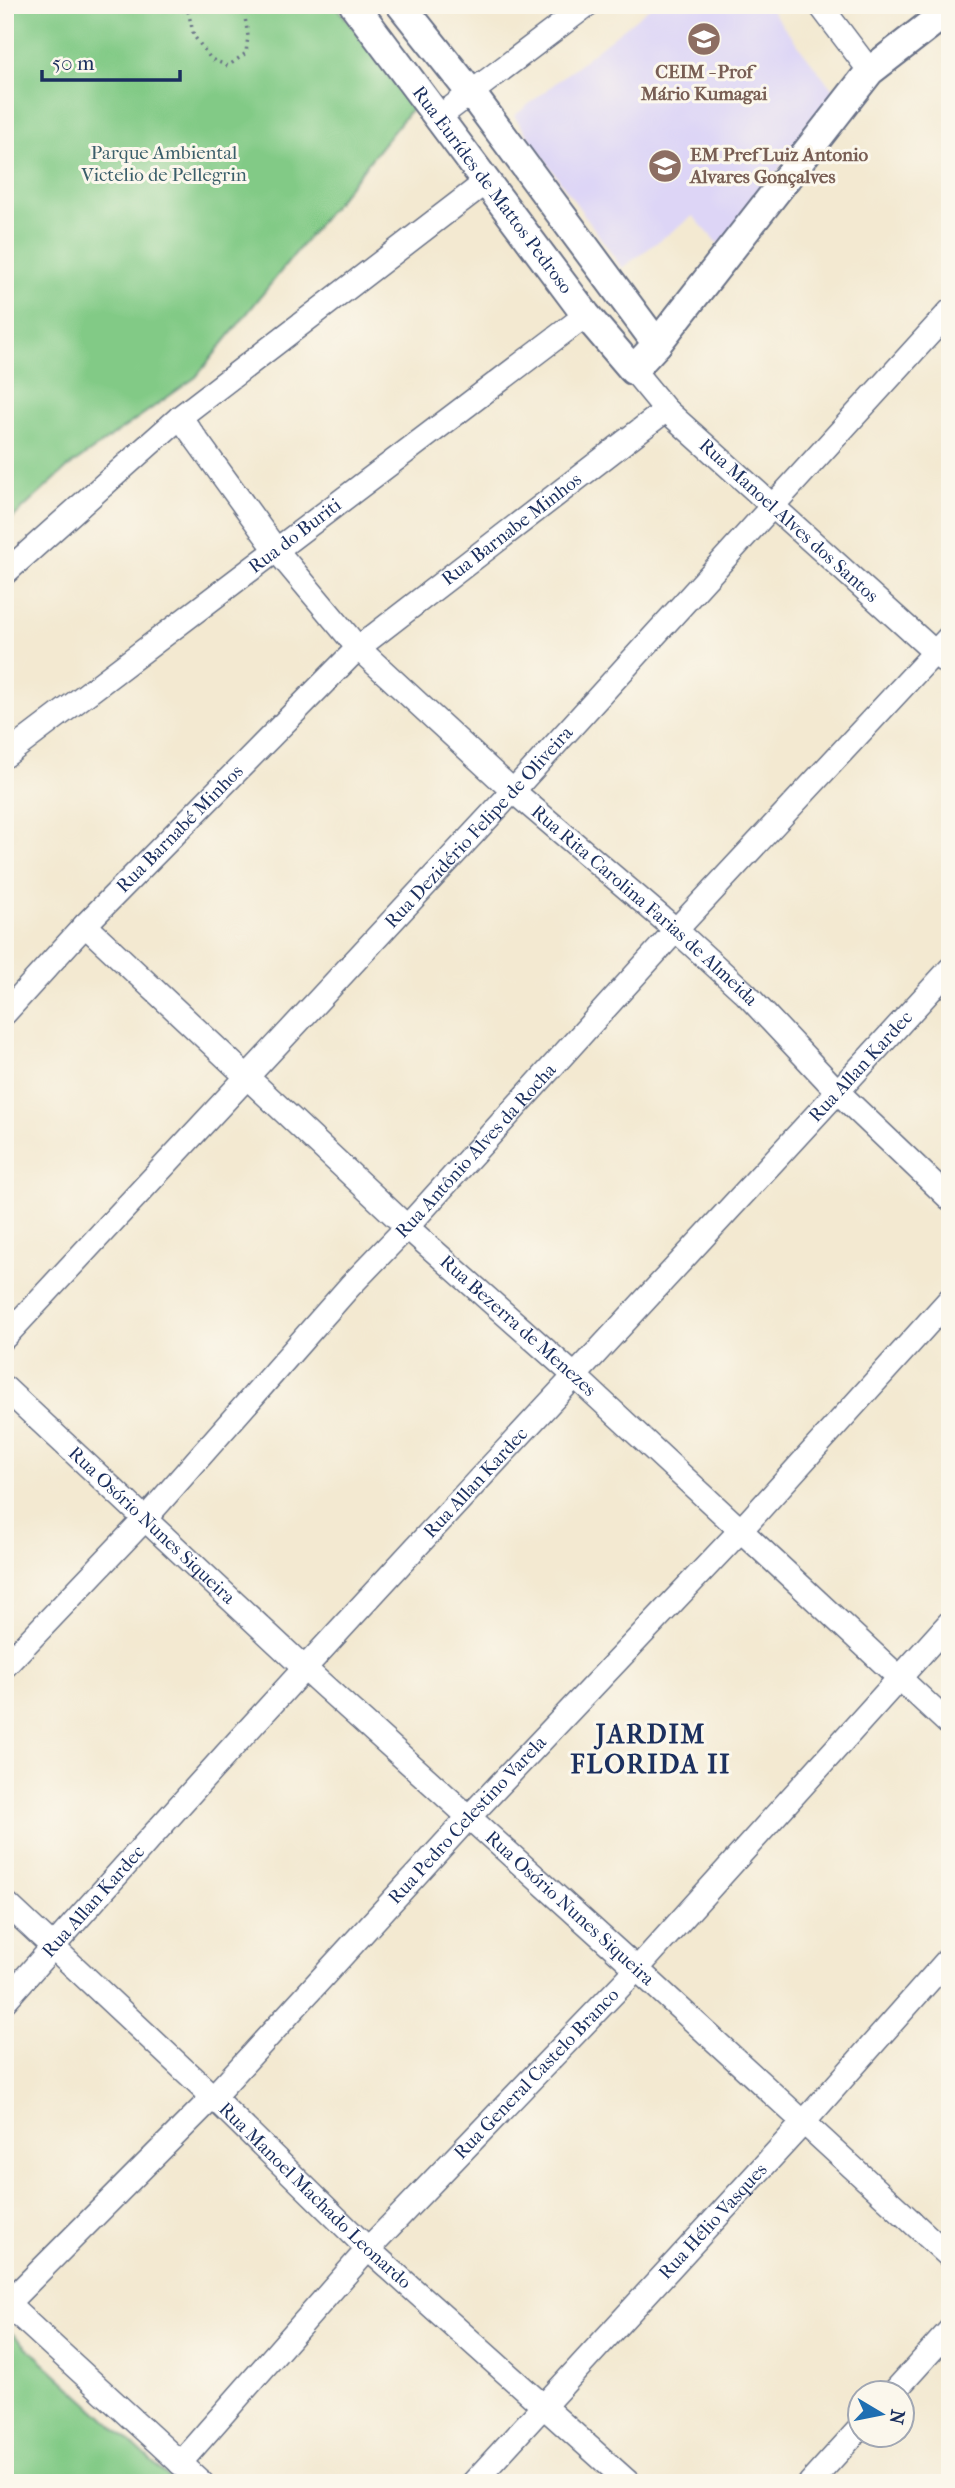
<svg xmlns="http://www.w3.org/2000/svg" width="955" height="2488" viewBox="0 0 955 2488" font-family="'IM FELL French Canon',serif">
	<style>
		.built { fill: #ddd5f6 }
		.green { fill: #82ca86; stroke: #4e7c72; stroke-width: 2 }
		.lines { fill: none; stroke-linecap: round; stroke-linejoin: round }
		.minor-casing { stroke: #677086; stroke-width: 26 }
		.tertiary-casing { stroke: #677086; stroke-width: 32 }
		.path { stroke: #677086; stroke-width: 3.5; stroke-dasharray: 2 5; stroke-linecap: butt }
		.minor { stroke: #fff; stroke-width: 23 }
		.tertiary { stroke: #fff; stroke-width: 28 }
		.labels { text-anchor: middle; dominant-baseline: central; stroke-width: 6; stroke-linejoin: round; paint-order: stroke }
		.education-label { font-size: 19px; font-weight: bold; fill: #785e54; stroke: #fbf7ec }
		.park-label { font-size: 19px; fill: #3a5e6a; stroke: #fbf7ec }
		.street-label { font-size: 19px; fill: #1b2f5e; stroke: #fbf7ec }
		.district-label { font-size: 26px; font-weight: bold; letter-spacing: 2px; fill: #1b2f5e; stroke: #fbf7ec }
	</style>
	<rect width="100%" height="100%" fill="#fbf7ec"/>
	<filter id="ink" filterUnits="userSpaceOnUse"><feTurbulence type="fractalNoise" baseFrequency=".0143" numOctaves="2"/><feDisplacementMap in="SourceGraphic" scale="14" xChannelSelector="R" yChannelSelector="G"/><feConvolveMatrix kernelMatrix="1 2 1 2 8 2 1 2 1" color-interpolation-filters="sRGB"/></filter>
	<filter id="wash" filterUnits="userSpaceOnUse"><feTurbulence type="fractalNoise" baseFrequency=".00686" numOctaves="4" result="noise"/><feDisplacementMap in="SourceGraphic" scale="28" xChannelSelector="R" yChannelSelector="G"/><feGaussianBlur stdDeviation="1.57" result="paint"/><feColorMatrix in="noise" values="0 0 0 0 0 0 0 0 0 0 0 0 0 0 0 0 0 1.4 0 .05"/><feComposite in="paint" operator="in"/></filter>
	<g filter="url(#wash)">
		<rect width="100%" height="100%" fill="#f3e9d1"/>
		<!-- built -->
		<path class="built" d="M653,5h114l70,90 -118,150 -26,-29 -71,52 -108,-152z"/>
		<!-- green -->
		<path class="green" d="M5,5h331l76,103 -216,269 -129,91 -62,57z
			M5,2327l170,156h-170z"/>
	</g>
	<g filter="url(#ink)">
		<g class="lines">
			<!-- minor casing -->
			<g class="minor-casing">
				<g id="minor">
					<path d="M820,5l50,66"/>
					<path d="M439,117l148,-112"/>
					<path id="s1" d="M633,370l33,40 284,256"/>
					<path id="s2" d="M180,417l97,134 81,97 155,143 163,139 70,64 92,98 112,107"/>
					<path d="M5,573l175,-156 307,-236"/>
					<path id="s3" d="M5,756l581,-441"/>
					<path id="s4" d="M85,925l322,302 169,150 374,348"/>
					<path id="s5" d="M5,1013l80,-88 273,-277 308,-238"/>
					<path id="s6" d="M5,1337l508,-546 437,-480"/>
					<path id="s7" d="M5,1388l298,279 334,302 313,288"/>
					<path id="s8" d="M5,1666l140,-147 205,-233 57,-59 269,-297 274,-294"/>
					<path id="s9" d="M5,1902l208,195 155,152 261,234"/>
					<path id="s10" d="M5,2001c308,-350 631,-687 945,-1032"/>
					<path d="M5,2302l197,181"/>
					<path id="s11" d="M7,2304l206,-207 255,-279 272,-287 210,-232"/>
					<path d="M892,2394l58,-64"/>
					<path id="s12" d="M180,2463l188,-214 269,-280 313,-347"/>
					<path id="s13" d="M473,2483l331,-361 146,-165"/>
					<path d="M810,2483l50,-55"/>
				</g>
			</g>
			<!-- tertiary casing -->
			<g class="tertiary-casing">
				<g id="tertiary">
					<path id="s14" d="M354,5l232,310 47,55 24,-26 213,-273 80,-62"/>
					<path d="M401,5l70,88 186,251"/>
				</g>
			</g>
			<!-- path -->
			<path class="path" d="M191,5l-3,6 6,25 17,23 17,7 18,-13 2,-17 -5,-31"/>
			<!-- minor -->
			<use href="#minor" class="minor"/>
			<!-- tertiary -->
			<use href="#tertiary" class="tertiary"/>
		</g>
	</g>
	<!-- icons -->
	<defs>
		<g id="school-disc" transform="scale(1.75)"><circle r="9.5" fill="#8d6e63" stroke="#fbf7ec"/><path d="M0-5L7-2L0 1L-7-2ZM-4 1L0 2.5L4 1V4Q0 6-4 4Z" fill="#fff"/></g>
	</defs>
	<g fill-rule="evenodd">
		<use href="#school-disc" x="704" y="39"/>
		<use href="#school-disc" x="665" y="166"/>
	</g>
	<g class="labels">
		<!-- education labels -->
		<g class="education-label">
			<text x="704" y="72">CEIM - Prof<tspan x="704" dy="22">Mário Kumagai</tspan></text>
			<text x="690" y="155" text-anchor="start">EM Pref Luiz Antonio<tspan x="690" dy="22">Alvares Gonçalves</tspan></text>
		</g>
		<!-- park labels -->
		<g class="park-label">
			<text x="164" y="153">Parque Ambiental<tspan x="164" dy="22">Victelio de Pellegrin</tspan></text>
		</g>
		<!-- street labels -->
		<g class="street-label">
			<text stroke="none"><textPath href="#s14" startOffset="231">Rua Eurídes de Mattos Pedroso</textPath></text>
			<text stroke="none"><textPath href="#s1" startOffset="217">Rua Manoel Alves dos Santos</textPath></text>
			<text stroke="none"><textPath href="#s5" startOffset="702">Rua Barnabe Minhos</textPath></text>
			<text stroke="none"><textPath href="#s3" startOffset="364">Rua do Buriti</textPath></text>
			<text stroke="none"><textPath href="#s6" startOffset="696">Rua Dezidério Felipe de Oliveira</textPath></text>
			<text stroke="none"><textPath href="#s5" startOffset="254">Rua Barnabé Minhos</textPath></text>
			<text stroke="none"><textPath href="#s2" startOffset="677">Rua Rita Carolina Farias de Almeida</textPath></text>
			<text stroke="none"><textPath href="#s10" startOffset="1267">Rua Allan Kardec</textPath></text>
			<text stroke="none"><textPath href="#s8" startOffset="698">Rua Antônio Alves da Rocha</textPath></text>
			<text stroke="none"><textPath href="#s4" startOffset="590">Rua Bezerra de Menezes</textPath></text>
			<text stroke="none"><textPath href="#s10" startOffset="700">Rua Allan Kardec</textPath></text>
			<text stroke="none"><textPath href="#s7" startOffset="201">Rua Osório Nunes Siqueira</textPath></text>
			<text stroke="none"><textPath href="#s11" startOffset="668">Rua Pedro Celestino Varela</textPath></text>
			<text stroke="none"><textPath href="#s10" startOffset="133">Rua Allan Kardec</textPath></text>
			<text stroke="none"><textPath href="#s7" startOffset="768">Rua Osório Nunes Siqueira</textPath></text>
			<text stroke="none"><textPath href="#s12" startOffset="528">Rua General Castelo Branco</textPath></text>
			<text stroke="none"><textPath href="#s9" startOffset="427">Rua Manoel Machado Leonardo</textPath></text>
			<text stroke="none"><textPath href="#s13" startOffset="355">Rua Hélio Vasques</textPath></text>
		</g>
		<!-- district labels -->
		<g class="district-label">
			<text x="651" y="1734">JARDIM<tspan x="651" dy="30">FLORIDA II</tspan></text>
		</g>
	</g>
	<!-- margin -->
	<rect width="955" height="2488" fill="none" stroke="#fbf7ec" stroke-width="28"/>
	<!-- north arrow -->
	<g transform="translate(881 2414) rotate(100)"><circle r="33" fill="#fbf7ec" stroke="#a1a7b3" stroke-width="2"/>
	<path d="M0-5L12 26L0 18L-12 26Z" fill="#1f6fb2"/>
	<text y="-10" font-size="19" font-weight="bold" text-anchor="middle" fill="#1b2f5e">N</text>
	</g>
	<!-- scale -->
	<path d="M42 70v10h138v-10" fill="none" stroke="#1b2f5e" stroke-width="3.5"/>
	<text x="52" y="70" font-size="21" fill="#1b2f5e" stroke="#fbf7ec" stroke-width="5" paint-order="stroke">50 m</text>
</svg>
